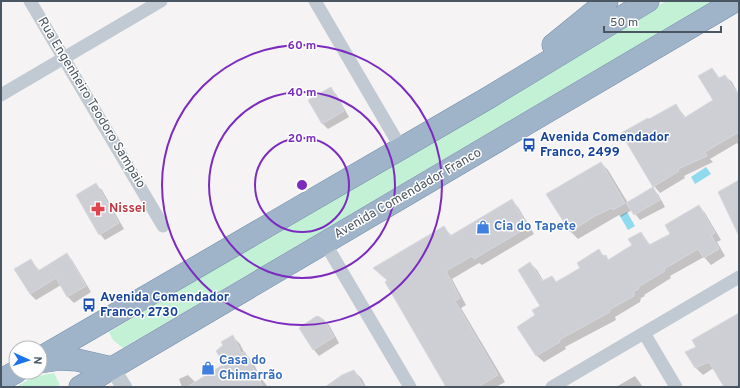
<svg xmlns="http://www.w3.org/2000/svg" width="740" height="388" viewBox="0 0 740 388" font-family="Overpass,sans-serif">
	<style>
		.green { fill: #c3f1d5 }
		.water { fill: #90daee }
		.shadow { fill: #0003 }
		.building { fill: #cdcfd5; stroke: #d7d9de }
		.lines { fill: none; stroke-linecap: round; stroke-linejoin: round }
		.trunk-casing { stroke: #7690ad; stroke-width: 23 }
		.minor { stroke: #c1cad2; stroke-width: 13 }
		.tertiary { stroke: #c1cad2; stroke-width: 16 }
		.trunk { stroke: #9fb4c9; stroke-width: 22 }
		.ring { fill: none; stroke: #7b2cbf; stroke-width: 2 }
		.labels { text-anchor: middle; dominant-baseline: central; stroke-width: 3; stroke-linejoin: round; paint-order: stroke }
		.street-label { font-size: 13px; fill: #4a5661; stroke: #fff }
		.transit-label { font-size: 13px; font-weight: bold; fill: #164399; stroke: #fff; text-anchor: start }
		.health-label { font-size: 13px; font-weight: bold; fill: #be3a42; stroke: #fff; text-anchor: start }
		.shop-label { font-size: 13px; font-weight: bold; fill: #366cbe; stroke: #fff; text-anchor: start }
		.centre { fill: #7b2cbf; stroke: #fff; stroke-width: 2 }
		.ring-label { font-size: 12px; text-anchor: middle; font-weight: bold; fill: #7b2cbf; stroke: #fff; stroke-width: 3; stroke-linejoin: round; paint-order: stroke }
	</style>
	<rect width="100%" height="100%" fill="#f5f3f3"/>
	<!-- green -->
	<path class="green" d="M666,1h47l-590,347 -10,-8 -4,-8z
		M54,373l6,12 -3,2h-41l17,-10z"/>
	<!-- water -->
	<path class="water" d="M706,167l5,7 -16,10 -4,-7z
		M627,212l8,14 -7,4 -8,-14z"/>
	<!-- shadow -->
	<path class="shadow" d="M712,69l8,10 5,-3 7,6 7,13v51l-2,-3 -27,16 3,3 -29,14 1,2 -25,15 -6,-7 -5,-66 27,-15 10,13 28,-17z
		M330,89l6,5 13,23 -21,12 -6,-6z
		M601,163l7,7 20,33 24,-14 6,5 7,13 -25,13 -8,-10 -11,7 -2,-2 -41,24 -8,-8z
		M96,185l6,5 22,39 -19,11 -5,-6z
		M512,201l6,6 16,27 -52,31 -3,-2 -27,16 14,26 -5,3 44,74 -9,5h-48l-60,-106 -6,-6 61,-48 9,9z
		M699,206l6,7 16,27 -4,2 8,14 -14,9 -7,-8 -34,19 1,2 -27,17 1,1 -4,2 -1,4 -25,15 1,3 -51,27 1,2 -22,13 -7,-6 -18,-29 17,-11 5,-10 -11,-43 7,7 7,12 8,-5 5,6 25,-15 17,-17 10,9 24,-15 8,-12 10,13 20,-12z
		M67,254l5,6 19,32 -17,11 -6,-6 -7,-12 -25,15 -6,-6 -14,-25 14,-9 10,11z
		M739,313v74h-14l-10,-17 -3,-1 -9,6 -8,-8 2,-20 -4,-6z
		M322,319l7,6 10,18 -20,13 -5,-6 -14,-22z
		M233,337l7,7 4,8 8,9 9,17 7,9h-86l-3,-8 9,-4 8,8 29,-18z
		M354,371l8,8 4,8h-28z
		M635,376l8,11h-27z"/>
	<!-- building -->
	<path class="building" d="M712,68l7,10 6,-3 14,21v36l-34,20 2,4 -29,13 1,2 -26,16 -32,-54 27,-15 1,1 27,-15 8,14 29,-18 -15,-24z
		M331,87l13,24 -22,13 -14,-24z
		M601,162l24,41 -12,7 -1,-2 -17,8 -25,16 -24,-38z
		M739,180v56l-21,-44z
		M96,183l23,40 -20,12 -23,-40z
		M653,187l7,13 -26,15 -8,-12z
		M512,199l16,28 -54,32 -2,-3 -26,15 14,27 -5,3 43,74 -20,12h-32l-61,-105 2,-2 -14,-12 71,-42 6,10z
		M699,205l16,28 -4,2 8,14 -15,9 -6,-9 -34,20 1,2 -27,16 1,2 -5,2v5l-25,14 1,2 -51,28 1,2 -24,14 -19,-29 18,-12 -3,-5 8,-4 -22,-36 12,-8 12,19 10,-5 4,6 24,-14 -3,-5 22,-14 4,7 3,-1 2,5 24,-15 -4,-6 13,-7 8,13 21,-11 -5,-9z
		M67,253l19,33 -19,11 -11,-19 -26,16 -16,-25 17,-10 7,12z
		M739,313v70l-7,4h-8l-15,-25 -14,6 -10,-16 11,-5 -4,-7z
		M318,316l6,4 10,17 -21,13 -14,-22 16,-11z
		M233,335l8,18 4,-1 18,35h-76l37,-23 -8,-13 7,-6 -2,-3z
		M354,370l10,17h-39l17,-12z"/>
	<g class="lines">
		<!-- trunk casing -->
		<g class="trunk-casing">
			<path id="trunk" d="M553,45l54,-44
				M40,358l448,-260 160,-97
				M40,362l20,-3 17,1 35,8
				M1,380l15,-8
				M80,387l655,-386"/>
		</g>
		<!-- minor -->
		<path class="minor" d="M30,1l133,225
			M315,1l86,147
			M1,95l160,-94
			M325,243l85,144
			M644,333l32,54
			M552,387l187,-110"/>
		<!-- tertiary -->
		<path class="tertiary" d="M112,368l12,19"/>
		<!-- trunk -->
		<use href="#trunk" class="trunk"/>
	</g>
	<!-- distance rings -->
	<g class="ring">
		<circle cx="302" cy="185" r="47"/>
		<circle cx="302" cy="185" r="93"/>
		<circle cx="302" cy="185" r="140"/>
	</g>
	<!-- icons -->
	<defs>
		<g id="bus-bare" transform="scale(1.08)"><path d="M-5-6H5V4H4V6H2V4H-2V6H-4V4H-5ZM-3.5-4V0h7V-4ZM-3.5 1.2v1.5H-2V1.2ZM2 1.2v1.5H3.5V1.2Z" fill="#1a4fb4" stroke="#fff" stroke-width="2.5" paint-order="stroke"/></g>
		<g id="pharmacy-bare" transform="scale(1.08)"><path d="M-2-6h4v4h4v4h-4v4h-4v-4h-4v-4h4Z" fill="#e0444e" stroke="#fff" stroke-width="2.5" paint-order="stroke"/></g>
		<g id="shop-bare" transform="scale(1.08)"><path d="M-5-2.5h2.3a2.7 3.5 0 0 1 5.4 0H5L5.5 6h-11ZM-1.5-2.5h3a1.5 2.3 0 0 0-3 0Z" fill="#3f7fe0" stroke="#fff" stroke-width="2.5" paint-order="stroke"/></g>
	</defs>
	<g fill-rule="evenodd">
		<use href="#bus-bare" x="529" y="145"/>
		<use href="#pharmacy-bare" x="98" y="209"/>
		<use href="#shop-bare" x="483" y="227"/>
		<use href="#bus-bare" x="89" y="305"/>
		<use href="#shop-bare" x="208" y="368"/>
	</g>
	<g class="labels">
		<!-- street labels -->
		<g class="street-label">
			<text transform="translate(91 103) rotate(59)">Rua Engenheiro Teodoro Sampaio</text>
			<text transform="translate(408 194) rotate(-30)">Avenida Comendador Franco</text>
		</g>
		<!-- transit labels -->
		<g class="transit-label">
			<text x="540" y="138">Avenida Comendador<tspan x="540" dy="15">Franco, 2499</tspan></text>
			<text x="100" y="298">Avenida Comendador<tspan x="100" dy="15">Franco, 2730</tspan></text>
		</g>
		<!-- health labels -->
		<g class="health-label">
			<text x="109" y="209">Nissei</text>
		</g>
		<!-- shop labels -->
		<g class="shop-label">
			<text x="494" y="227">Cia do Tapete</text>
			<text x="219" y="361">Casa do<tspan x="219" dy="15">Chimarrão</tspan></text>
		</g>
	</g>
	<circle cx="302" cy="185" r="6" class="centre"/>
	<g class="ring-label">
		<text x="302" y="49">60 m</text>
		<text x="302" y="96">40 m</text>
		<text x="302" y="142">20 m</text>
	</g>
	<!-- border -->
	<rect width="740" height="388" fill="none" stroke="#4a5661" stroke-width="4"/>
	<!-- north arrow -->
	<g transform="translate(28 360) rotate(93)"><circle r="19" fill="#ffffff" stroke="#b7bbc0"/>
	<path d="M0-3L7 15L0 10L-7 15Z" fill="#1a73e8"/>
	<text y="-6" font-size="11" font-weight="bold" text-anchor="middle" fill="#4a5661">N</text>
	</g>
	<!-- scale -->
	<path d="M604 26v6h117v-6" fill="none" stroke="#4a5661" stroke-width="2"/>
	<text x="610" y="26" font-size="12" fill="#4a5661" stroke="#ffffff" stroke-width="3" paint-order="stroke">50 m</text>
</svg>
